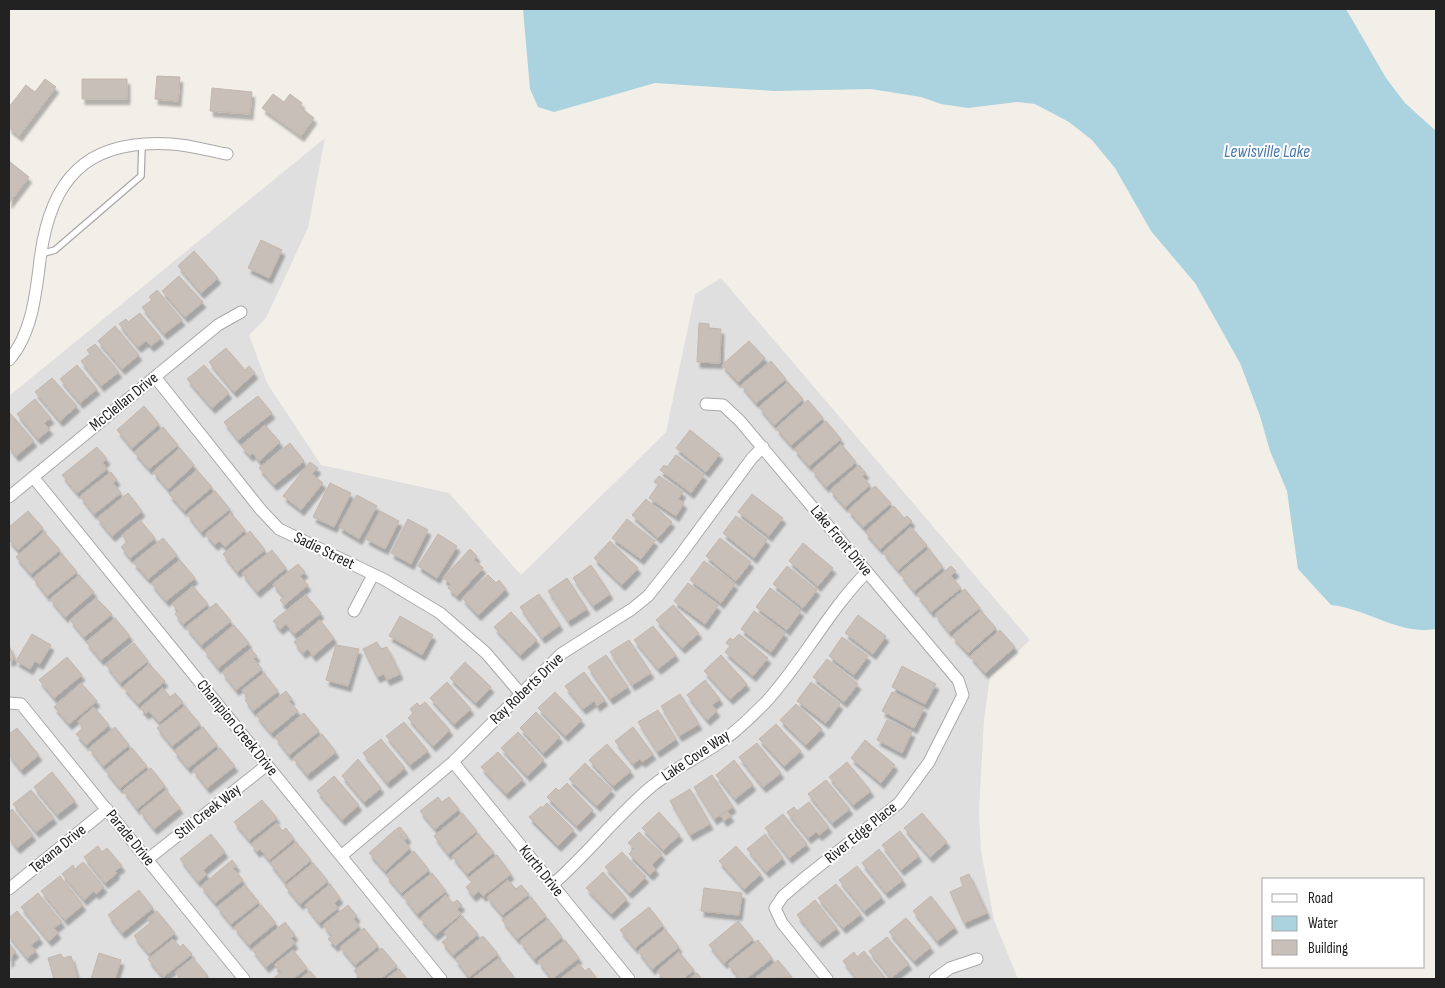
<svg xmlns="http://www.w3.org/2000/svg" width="1445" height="988" viewBox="0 0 1445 988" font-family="'Sofia Sans Condensed',sans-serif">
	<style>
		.residential { fill: #e0dfdf }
		.water { fill: #aad3df }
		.building { fill: #c7bfb8; stroke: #c4b6ab; filter: url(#shadow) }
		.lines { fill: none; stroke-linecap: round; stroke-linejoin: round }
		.service-casing { stroke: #a9a9a9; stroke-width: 8 }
		.minor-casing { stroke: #a9a9a9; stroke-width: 13 }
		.service { stroke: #fff; stroke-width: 5.5 }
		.minor { stroke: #fff; stroke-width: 11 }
		.labels { text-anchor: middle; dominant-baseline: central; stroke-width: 4; stroke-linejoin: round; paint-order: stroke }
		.street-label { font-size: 16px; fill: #222; stroke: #fff }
		.water-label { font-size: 18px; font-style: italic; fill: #4a7aab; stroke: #fff }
	</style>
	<defs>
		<filter id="shadow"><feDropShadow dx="3" dy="5.5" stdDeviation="1" flood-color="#0004"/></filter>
	</defs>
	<rect width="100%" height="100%" fill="#f2efe9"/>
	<!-- residential -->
	<path class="residential" d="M325,138l-17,90 -42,90 -17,17 18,48 54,82 128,28 72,82 145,-143 29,-138 26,-16 309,362 -40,37 -6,43 -5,91 2,40 13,69 24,59h-1009v-583z"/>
	<!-- water -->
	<path class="water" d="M523,9h823l40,69 19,25 31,28v498c-38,6 -68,-20 -105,-24l-33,-36 -11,-78 -17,-40 -10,-35 -20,-53 -45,-80 -44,-52 -36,-63 -23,-28 -23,-18 -34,-18 -18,-2 -49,6 -27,-4 -20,-7 -50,-8 -97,2 -119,-8 -101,29 -16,-5 -8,-18z"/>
	<!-- building -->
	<path class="building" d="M157,76l23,1 -2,24 -23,-2z
		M45,79l11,8 -37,49 -10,-8v-21l17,-22 9,7z
		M82,79h45v20h-45z
		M212,88l40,4 -2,22 -40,-3z
		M273,94l11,8 6,-8 12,9 -2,4 14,11 -13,18 -39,-28z
		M9,161l20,16 -20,26z
		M261,240l21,10 -13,28 -21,-10z
		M194,251l24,27 -17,15 -23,-27z
		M179,276l24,26 -18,15 -23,-26z
		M157,290l25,30 -18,14 -22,-27 10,-7 -3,-3z
		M140,313l21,25 -10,8 -5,-5 -8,6 -19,-23 7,-5 2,3z
		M699,323l10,1v4l12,1 -1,34 -23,-1z
		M115,326l24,29 -17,14 -24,-28z
		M749,341l16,17 -27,24 -16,-17z
		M95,344l24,28 -18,14 -20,-25 9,-7 -3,-4z
		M226,348l19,22 4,-4 6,7 -21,19 -25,-30z
		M771,361l15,18 -30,24 -15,-18z
		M77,365l20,24 -17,14 -20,-24z
		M204,365l25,28 -17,15 -25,-29z
		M52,378l25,28 -17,15 -25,-29z
		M788,382l15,17 -29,26 -15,-18z
		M258,396l14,17 -34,27 -14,-18z
		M35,399l16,19 -7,5 6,6 -12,10 -21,-25z
		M808,400l15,18 -32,27 -15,-17z
		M144,406l15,18 -27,24 -15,-18z
		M10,413l24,28 -18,15 -7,-9z
		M826,421l15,18 -32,27 -15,-17z
		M265,425l15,17 -21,19 -6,-8 -3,3 -9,-10z
		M163,427l15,18 -29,24 -15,-17z
		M690,430l30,24 -14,18 -30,-24z
		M290,443l14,18 -30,24 -15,-17z
		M841,444l15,18 -30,25 -14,-17z
		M97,447l10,12 -4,4 4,6 -30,24 -15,-18z
		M180,448l14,17 -26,24 -15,-17z
		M676,455l28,20 -13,18 -31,-23 4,-5 3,2z
		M310,462l8,6 -6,6 11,9 -22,27 -18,-14z
		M859,465l7,8 -4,3 8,9 -25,22 -15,-17z
		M197,470l15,17 -28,24 -15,-17z
		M111,472l6,8 -4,3 8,10 -27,21 -14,-18z
		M659,476l24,16 -5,7 6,4 -8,13 -27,-18 9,-13 -4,-3z
		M330,483l21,10 -17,34 -21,-10z
		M875,486l16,17 -28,24 -15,-17z
		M215,491l15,18 -29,23 -14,-18z
		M128,493l14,18 -30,25 -15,-18z
		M752,494l31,24 -14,18 -31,-24z
		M357,495l20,11 -18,33 -20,-12z
		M646,499l26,23 -14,16 -26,-23z
		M894,506l10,12 3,-2 5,5 -32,28 -15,-17z
		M28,511l15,17 -25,22 -9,-10v-13z
		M380,511l19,10 -14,28 -19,-10z
		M231,513l14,17 -20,17 -6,-6 -4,4 -10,-11z
		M736,516l31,24 -13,18 -31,-25z
		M408,519l20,11 -17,34 -20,-11z
		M627,519l28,22 -14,18 -29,-21z
		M140,520l15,18 -25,20 -9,-11 6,-5 -5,-7z
		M911,527l16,18 -29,25 -15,-18z
		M250,531l15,19 -28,22 -14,-18z
		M44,532l16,18 -29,24 -15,-17z
		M438,534l19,12 -20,32 -19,-12z
		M163,538l14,17 -29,24 -15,-17z
		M720,538l31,24 -15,19 -30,-25z
		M610,541l28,27 -16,17 -28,-27z
		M803,543l30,25 -15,18 -29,-25z
		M470,549l7,7 -3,4 9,8 -26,28 -9,-8 3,-4 -8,-6z
		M929,549l14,18 -29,24 -14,-18z
		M272,550l14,18 -29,24 -15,-19z
		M62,554l15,18 -30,24 -14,-18z
		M180,560l15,18 -29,23 -15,-18z
		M704,561l31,23 -14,19 -31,-23z
		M298,564l7,8 -5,4 8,9 -24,20 -4,-5 4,-3 -11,-13z
		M591,565l19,29 -17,12 -20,-28z
		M787,566l30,24 -14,18 -30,-24z
		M951,566l5,5 -5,5 10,12 -30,24 -14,-18z
		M79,575l15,17 -29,25 -15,-18z
		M488,575l8,8 3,-3 7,9 -28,26 -16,-17z
		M567,578l20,31 -19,12 -20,-30z
		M688,583l30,23 -13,18 -31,-23z
		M193,586l15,18 -25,20 -8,-10 3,-3 -6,-7z
		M770,588l31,23 -14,19 -31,-23z
		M965,589l15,19 -31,24 -14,-18z
		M539,594l21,31 -18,13 -22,-31z
		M306,595l15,18 -27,21 -8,-10 -6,5 -7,-8z
		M96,598l16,16 -28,23 -14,-17z
		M216,603l15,18 -30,24 -15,-18z
		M673,605l26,28 -17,15 -26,-28z
		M754,611l31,22 -14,19 -30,-23z
		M981,611l15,17 -28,25 -16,-17z
		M511,612l26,28 -17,15 -26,-28z
		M858,615l28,21 -13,18 -28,-21z
		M400,616l33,19 -11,20 -33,-19z
		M115,618l15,18 -29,24 -15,-18z
		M320,620l14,18 -21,18 -5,-7 -5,4 -9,-11z
		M234,625l15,18 -31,25 -14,-18z
		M653,626l23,29 -18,14 -24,-29z
		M1000,630l15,17 -30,26 -15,-17z
		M32,634l19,11 -11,19 -5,-3 -5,8 -14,-8z
		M739,634l29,24 -15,18 -28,-24 5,-6 -4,-3 4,-5 3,2z
		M842,637l26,19 -14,19 -25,-19z
		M629,640l22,33 -19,12 -22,-33z
		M377,642l4,7 6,-2 13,27 -13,6 -3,-6 -7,3 -14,-28z
		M134,643l14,18 -28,22 -14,-18z
		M9,645l5,14 -5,2z
		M336,645l23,4 -11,37 -22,-6z
		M251,649l6,7 -4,2 9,11 -26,21 -14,-18z
		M606,655l22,32 -18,12 -22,-32z
		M721,655l26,29 -17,15 -26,-28z
		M67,657l15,18 -28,23 -15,-18z
		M827,659l31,25 -14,18 -31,-25z
		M465,662l26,25 -15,16 -26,-25z
		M149,664l16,17 -27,23 -15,-17z
		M902,666l34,18 -11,20 -33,-17z
		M584,672l21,28 -8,6 -3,-5 -11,8 -18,-23z
		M264,673l14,18 -25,20 -8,-11 3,-2 -6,-8z
		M705,680l15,19 -8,6 5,6 -10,9 -20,-25z
		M447,682l24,27 -17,15 -24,-26z
		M811,682l29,22 -14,19 -29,-22z
		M81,683l16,18 -28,23 -15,-17z
		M163,688l7,9 5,-4 8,9 -24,20 -10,-11 -3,3 -6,-6z
		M286,691l6,8 -3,2 9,10 -27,22 -15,-18z
		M555,692l27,28 -17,16 -27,-28z
		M892,692l32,16 -10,20 -32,-17z
		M680,694l19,30 -20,12 -18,-30z
		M425,702l25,28 -17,16 -25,-28 5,-5 -3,-4 7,-6 3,3z
		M796,704l26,25 -16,16 -26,-25z
		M185,706l15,18 -28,22 -15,-18z
		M94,707l15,18 -23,20 -10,-11 7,-6 -5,-7z
		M658,710l18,29 -19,13 -19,-30z
		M536,712l24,25 -17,16 -23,-25z
		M304,713l15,18 -30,24 -14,-18z
		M887,720l25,12 -10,21 -25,-13z
		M404,722l24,29 -18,14 -24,-29z
		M776,724l25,27 -17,15 -25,-27z
		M115,727l14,18 -26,21 -14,-18z
		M203,727l14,18 -29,23 -14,-17z
		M633,727l20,27 -11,8 -2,-3 -7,5 -18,-23z
		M17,728l22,27 -18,15 -12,-15v-21z
		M518,732l26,28 -17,16 -26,-28z
		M322,734l14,18 -29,23 -14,-17z
		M381,739l24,29 -18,15 -24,-30z
		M865,740l30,25 -14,18 -30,-25z
		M757,743l24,30 -18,14 -24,-30z
		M607,744l24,27 -18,15 -24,-26z
		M132,748l15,18 -27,22 -15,-18z
		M220,748l15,18 -28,22 -14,-18z
		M498,752l25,27 -17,15 -25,-27z
		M358,759l23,29 -17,14 -22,-26z
		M734,760l19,25 -18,14 -19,-24z
		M847,762l24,29 -18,14 -24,-28z
		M585,763l27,27 -15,16 -28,-27z
		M151,768l14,18 -28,23 -14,-19z
		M52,772l23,29 -18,14 -23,-28z
		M712,775l21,32 -19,12 -20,-32z
		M334,776l25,29 -17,15 -25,-29z
		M826,780l24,29 -18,14 -24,-29z
		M567,783l26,27 -16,16 -30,-29 9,-9 3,3z
		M690,789l20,35 -20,11 -20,-34z
		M31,790l23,28 -18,14 -23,-28z
		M166,790l14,18 -26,21 -14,-18z
		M438,797l4,5 7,-5 10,12 -24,20 -15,-18z
		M262,800l15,18 -28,22 -15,-18z
		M809,802l20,25 -10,8 -3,-3 -8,6 -21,-26 7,-5 3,4z
		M547,803l27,27 -16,16 -29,-29 12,-11 1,2z
		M12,809l21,26 -16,13 -8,-10v-26z
		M727,811l4,5 -7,5 -3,-5z
		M659,812l21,23 -17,15 -21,-22z
		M462,813l15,18 -29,23 -14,-18z
		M922,813l25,29 -17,15 -26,-29z
		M783,814l24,30 -18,14 -24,-30z
		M277,823l5,8 4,-3 8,11 -25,21 -9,-11 -3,3 -6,-8z
		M400,827l8,10 -3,3 -9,-11z
		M395,830l15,18 -25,23 -16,-18z
		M900,831l19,25 -18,14 -19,-25z
		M639,832l23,22 -10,11 4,4 -6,6 -21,-21 5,-6 -6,-5z
		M211,834l14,18 -22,18 4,4 -9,8 -18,-23z
		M478,834l16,18 -27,22 -15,-18z
		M765,834l18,24 -17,14 -19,-23z
		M296,842l15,18 -26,22 -15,-19z
		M98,846l4,6 5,-4 15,18 -7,5 2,2 -12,10 -21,-26z
		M736,846l25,28 -17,15 -25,-28z
		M879,849l24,31 -17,13 -24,-30z
		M414,851l15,19 -28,23 -15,-18z
		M622,852l24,25 -17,16 -24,-26z
		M497,855l14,19 -28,22 -4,-5 -6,5 -7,-9 6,-5 -4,-4z
		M232,860l5,6 -4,2 10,12 -28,23 -14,-17z
		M83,862l21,25 -8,7 -2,-3 -10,9 -22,-26 11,-9 2,4z
		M313,863l15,18 -28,23 -15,-18z
		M857,866l25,31 -18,14 -25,-31z
		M603,872l24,27 -16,15 -25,-26z
		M432,873l14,18 -29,23 -14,-18z
		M969,874l18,39 -23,10 -14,-31 13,-6 -3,-8z
		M60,876l23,29 -18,15 -24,-29z
		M508,880l8,9 5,-4 8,9 -27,21 -15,-18z
		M330,884l10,14 -6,5 4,5 -19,15 -14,-18z
		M836,884l25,30 -18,14 -25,-30z
		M245,885l14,17 -28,22 -14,-17z
		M704,888l38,5 -3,22 -38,-4z
		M139,890l14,18 -31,25 -14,-18z
		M38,893l24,29 -8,6 4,5 -9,8 -28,-34z
		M446,895l7,8 4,-3 5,5 -5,4 4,5 -26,21 -15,-17z
		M931,896l24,31 -18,14 -24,-30z
		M531,897l15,19 -29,23 -15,-19z
		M815,900l22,28 -18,14 -22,-27z
		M261,905l15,18 -27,22 -15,-18z
		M348,905l9,11 -3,3 5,7 -24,20 -7,-7 4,-3 -9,-11z
		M649,907l14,18 -28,23 -15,-18z
		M17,911l23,27 -9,7 5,6 -9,7 -18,-22v-18z
		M157,911l18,22 -26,21 -15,-18 16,-13 -3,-4z
		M462,916l16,18 -25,21 -11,-13 6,-5 -4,-5z
		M906,918l25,29 -17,14 -25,-29z
		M548,919l14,18 -28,22 -14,-18z
		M738,921l15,18 -29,24 -15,-18z
		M285,922l10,13 -4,3 4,5 -29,24 -14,-18z
		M364,928l14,18 -23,19 -15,-18z
		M665,929l14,18 -27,22 -14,-18z
		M483,936l15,18 -29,23 -14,-18z
		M887,937l22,27 -18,14 -22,-27z
		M173,939l7,8 3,-3 9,10 -29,23 -15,-18z
		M565,940l14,18 -27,21 -14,-18z
		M758,940l14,18 -26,21h-6l-12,-15z
		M9,943l7,9 -6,5 2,2 -3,3z
		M382,948l15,18 -17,13h-19l-7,-8z
		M293,950l14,18 -14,11h-18l-1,-1 7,-6 -7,-7z
		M864,951l22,28h-29l-14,-18 11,-9 3,5z
		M679,952l15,18 -11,9h-19l-7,-8z
		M99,953l22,7 -6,19h-24z
		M61,954l2,4 8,-2 7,23h-24l-6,-21z
		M193,958l15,18 -4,3h-23l-6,-7z
		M499,958l15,19 -3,2h-39z
		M778,960l14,17 -38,2z
		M579,964l6,7 4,-3 8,11h-37z
		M399,969l8,10h-21z
		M310,971l7,8h-17z
		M697,973l5,6h-13z"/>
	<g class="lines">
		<!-- service casing -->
		<g class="service-casing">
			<path id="service" d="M41,254l14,-4 86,-74 1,-31"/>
		</g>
		<!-- minor casing -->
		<g class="minor-casing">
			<path id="minor" d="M9,360c23,-26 27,-67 31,-100 10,-81 46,-121 131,-116 19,1 38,7 56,10
				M155,377l106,133 18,19 106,51 55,33 46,40 35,41
				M706,404l17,1 17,16 218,259 5,15 -34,67 -30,41 -91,72 -25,21 -8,12 7,15 45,56
				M33,477l408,502
				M9,497l209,-172 23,-13
				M354,611l19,-36
				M9,703l12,1 223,275
				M453,762l176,217
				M341,856l112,-94 108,-108 71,-45 16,-13 31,-39 73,-99 11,-11
				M148,859l119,-94
				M552,885c36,-31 64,-69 100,-99 23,-18 49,-30 73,-47 14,-10 28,-24 40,-36 38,-41 63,-92 102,-131
				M9,889l98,-80
				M935,979l15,-11 27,-9"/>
		</g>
		<!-- service -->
		<use href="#service" class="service"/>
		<!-- minor -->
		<use href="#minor" class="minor"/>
	</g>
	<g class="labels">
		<!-- street labels -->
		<g class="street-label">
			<text transform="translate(124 402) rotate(-39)">McClellan Drive</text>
			<text transform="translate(841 541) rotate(50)">Lake Front Drive</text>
			<text transform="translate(324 551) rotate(26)">Sadie Street</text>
			<text transform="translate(527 689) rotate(-44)">Ray Roberts Drive</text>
			<text transform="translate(237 728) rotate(51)">Champion Creek Drive</text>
			<text transform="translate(696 756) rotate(-34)">Lake Cove Way</text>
			<text transform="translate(208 812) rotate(-38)">Still Creek Way</text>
			<text transform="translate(861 833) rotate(-39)">River Edge Place</text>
			<text transform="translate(130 838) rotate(51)">Parade Drive</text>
			<text transform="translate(58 849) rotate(-39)">Texana Drive</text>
			<text transform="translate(541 871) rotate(51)">Kurth Drive</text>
		</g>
		<!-- water labels -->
		<g class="water-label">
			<text x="1267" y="151">Lewisville Lake</text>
		</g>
	</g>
	<!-- border -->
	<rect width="1445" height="988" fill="none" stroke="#222222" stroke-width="20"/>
	<!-- legend -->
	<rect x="1262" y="878" width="162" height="90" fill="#ffffff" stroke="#a7a7a7"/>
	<rect x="1272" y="894" width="25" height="8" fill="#ffffff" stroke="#a7a7a7"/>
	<text x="1308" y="903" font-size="15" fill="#222222">Road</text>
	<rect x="1272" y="916" width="25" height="15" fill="#aad3df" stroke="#a7a7a7"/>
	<text x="1308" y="928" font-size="15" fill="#222222">Water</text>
	<rect x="1272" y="940" width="25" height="15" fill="#c7bfb8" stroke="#a7a7a7"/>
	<text x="1308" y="953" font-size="15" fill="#222222">Building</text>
</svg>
